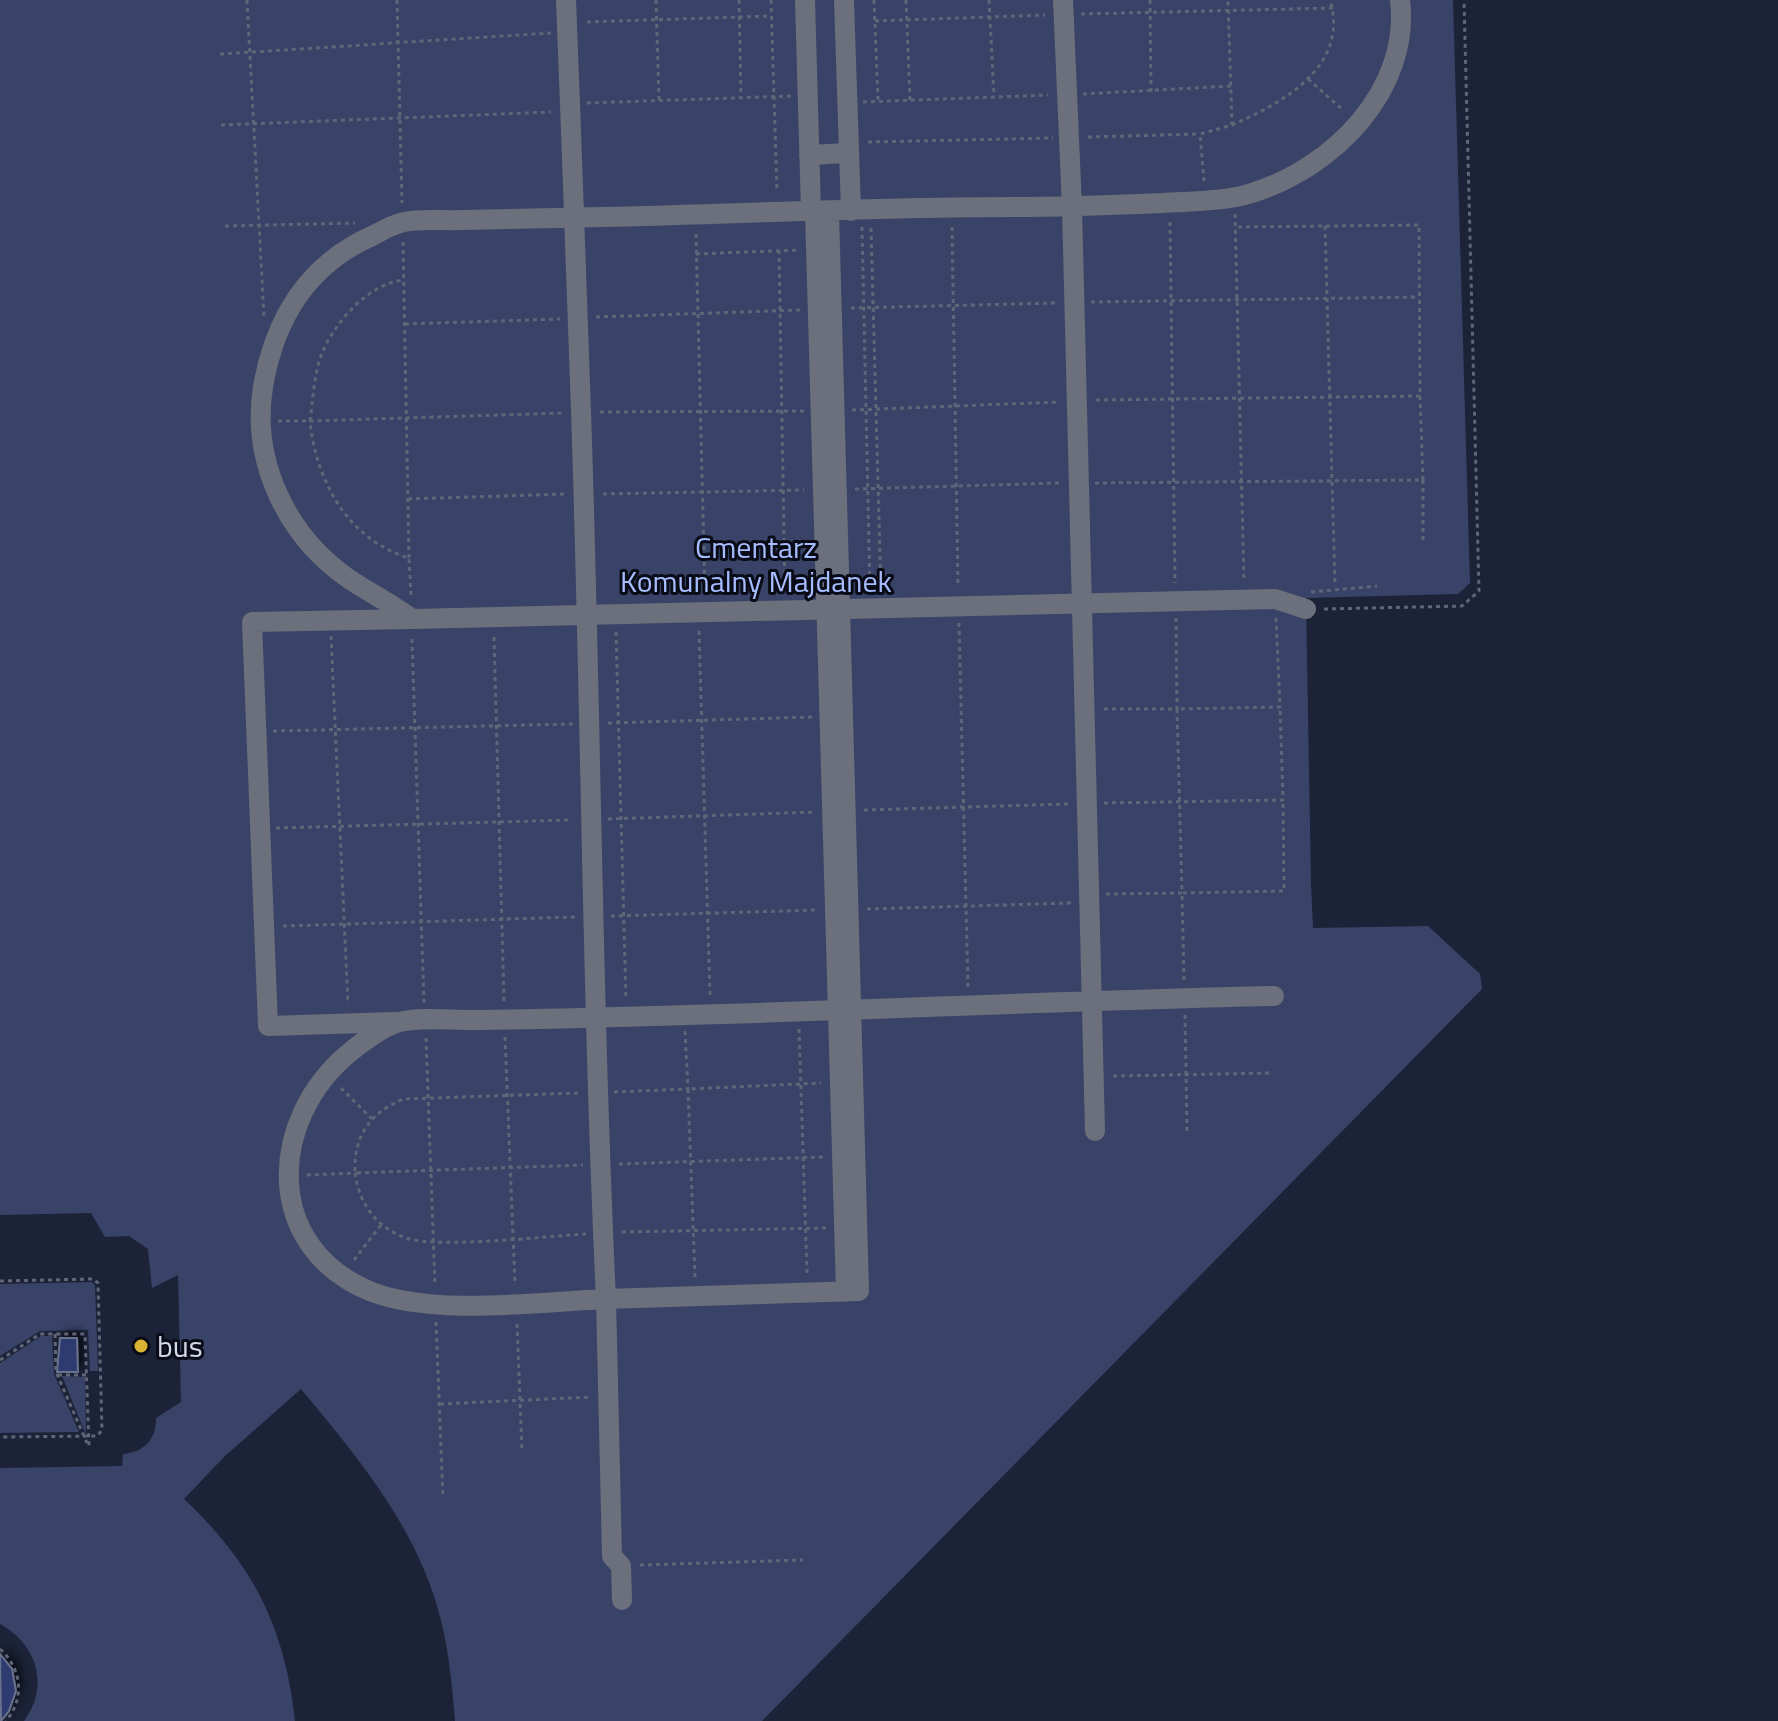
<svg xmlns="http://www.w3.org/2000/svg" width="1778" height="1721" viewBox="0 0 1778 1721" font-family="'Titillium Web',sans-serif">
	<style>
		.green { fill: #384367 }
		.building { fill: #2e3b70; stroke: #6b738d; stroke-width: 2; filter: url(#shadow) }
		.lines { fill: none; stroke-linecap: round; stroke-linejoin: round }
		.path { stroke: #606678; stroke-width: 3; stroke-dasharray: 4 4; stroke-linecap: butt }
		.minor { stroke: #6c707c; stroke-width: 20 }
		.poi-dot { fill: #dab333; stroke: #090c16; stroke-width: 3 }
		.labels { text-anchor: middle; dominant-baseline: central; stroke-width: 6; stroke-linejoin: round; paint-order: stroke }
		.park-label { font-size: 30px; fill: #a7bcff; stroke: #090c16 }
		.poi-label { font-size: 30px; fill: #d4d9e7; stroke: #090c16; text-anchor: start }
	</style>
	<defs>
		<filter id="shadow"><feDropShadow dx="6" dy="-6" stdDeviation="4" flood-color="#0009"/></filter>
	</defs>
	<rect width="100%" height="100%" fill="#1c2237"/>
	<!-- green -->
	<path class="green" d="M0,0h1453l17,583 -12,11 -152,4 5,286 2,44 115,-2 52,48 2,15 -720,732h-307c-3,-38 -7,-79 -18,-115 -24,-83 -82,-152 -136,-217l-76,67 -41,43c69,65 101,128 111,222h-271c26,-35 13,-77 -24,-97v-156l122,-2 1,-12c21,-2 33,-14 33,-36l25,-16 -3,-127 -26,13 -4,-39 -19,-13 -24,1 -14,-24 -91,2z
		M92,1282l3,3 3,86h-8l-2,-41 -48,1 -40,25v-72z
		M41,1336h11l2,38 25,58 -79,1v-70z
		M62,1376l23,1 1,58z"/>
	<!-- building -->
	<path class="building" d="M60,1338h17l1,34h-21z
		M0,1654l12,15 4,22 -7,20 -8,10z"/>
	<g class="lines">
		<!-- path -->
		<path class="path" d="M247,0l17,317
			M397,0l5,203
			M656,0l3,100
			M739,0l2,96
			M771,0l6,192
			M874,0l4,100
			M906,0l4,100
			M989,0l5,96
			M1150,0l1,92
			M1081,14l252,-6
			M875,21l170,-6
			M587,22l184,-6
			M220,54l331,-21
			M1308,79l36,32
			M1083,94l148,-8
			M863,102l185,-7
			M587,103l204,-7
			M221,125l330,-13
			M1232,125c51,-22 118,-59 98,-125
			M1088,137l112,-3
			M868,142l185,-4
			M1204,181l-4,-47 32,-9 -4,-125
			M1235,214l9,368
			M1170,222l5,361
			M225,226l130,-3
			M1325,226l10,360
			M862,227l8,365
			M952,227l6,360
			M871,228l10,364
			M696,234l9,361
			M403,242l6,316
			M779,250l6,344
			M696,254l104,-4
			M1091,302l328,-5
			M851,308l205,-5
			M596,317l204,-7
			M405,324l155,-5
			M1096,400l324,-4 -1,-171 -183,2
			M852,410l208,-8
			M600,412l204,-1
			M278,421h32c3,-22 4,-48 12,-68 13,-31 47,-70 82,-73
			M1423,480v62
			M1095,483l328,-3 -3,-84
			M855,489l204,-6
			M603,494l201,-4
			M408,499l156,-5
			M1311,592l66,-6
			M411,595l-2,-37c-60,-18 -93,-76 -99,-137l254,-8
			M1324,609l138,-3 17,-15 -15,-591
			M959,623l9,364
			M699,631l11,364
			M616,632l10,368
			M331,636l17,368
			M494,637l10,364
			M412,639l12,364
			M1104,709h73l-1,-91
			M608,723l205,-6
			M273,731l300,-7
			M1104,803l179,-3 -3,-93
			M864,810l204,-6
			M608,819l208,-7
			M276,828l296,-8
			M1106,894l76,-1 -5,-184 103,-2 -4,-89
			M867,909l204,-6
			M611,916l208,-6
			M283,926l292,-9
			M1184,980l-2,-87 102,-2 -1,-91
			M1185,1015l2,116
			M799,1029l8,244
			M505,1037l10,248
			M426,1038l9,248
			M1113,1076l158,-3
			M341,1088l31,31
			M614,1092l74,-3 -3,-58
			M578,1093l-174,6c-34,13 -51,38 -49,74l228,-8
			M619,1164l204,-7
			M307,1175l48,-2c4,31 22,55 51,65 32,11 141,-2 180,-4
			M622,1232l204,-4
			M354,1260l27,-35
			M695,1277l-7,-188 133,-6
			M0,1281l93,-2 5,4 4,147 -5,6 -97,1
			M436,1322l7,176
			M517,1324l5,127
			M55,1334l1,38 31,71
			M0,1360l40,-26h45l4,112
			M58,1375h28
			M440,1404l152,-7
			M640,1565l163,-5
			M0,1649c22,20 25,49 6,72"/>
		<!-- minor -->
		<path class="minor" d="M566,0c5,137 11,274 15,411 10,296 11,592 25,888 -69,3 -171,17 -234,-7 -110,-44 -104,-172 -23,-239 13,-11 34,-26 50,-31 24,-6 57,-1 81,-2 69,-1 137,-3 206,-5 196,-5 392,-15 588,-19
			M805,0l6,212
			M844,0l7,211
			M1063,0l9,207 23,924
			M809,155l38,-2
			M815,212l31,1080
			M1306,609l-31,-10 -863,20c-20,-15 -42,-26 -63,-40 -62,-43 -98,-117 -86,-192 12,-70 45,-123 111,-152 9,-5 20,-11 30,-13 18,-4 39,-1 58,-2 46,-1 93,-2 140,-3 137,-3 274,-10 412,-10 49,0 99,-2 148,-4 30,-2 61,-1 90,-10 81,-25 159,-103 148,-193
			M395,1022l-127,4 -16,-404 160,-3
			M622,1600l-1,-34 -9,-10 -6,-257 253,-8 -30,-1079"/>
	</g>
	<!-- markers -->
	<circle class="poi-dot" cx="141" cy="1346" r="8"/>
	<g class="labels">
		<!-- park labels -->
		<g class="park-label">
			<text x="756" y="547">Cmentarz<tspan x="756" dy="34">Komunalny Majdanek</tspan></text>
		</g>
		<!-- poi labels -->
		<g class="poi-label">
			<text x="157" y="1346">bus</text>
		</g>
	</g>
</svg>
